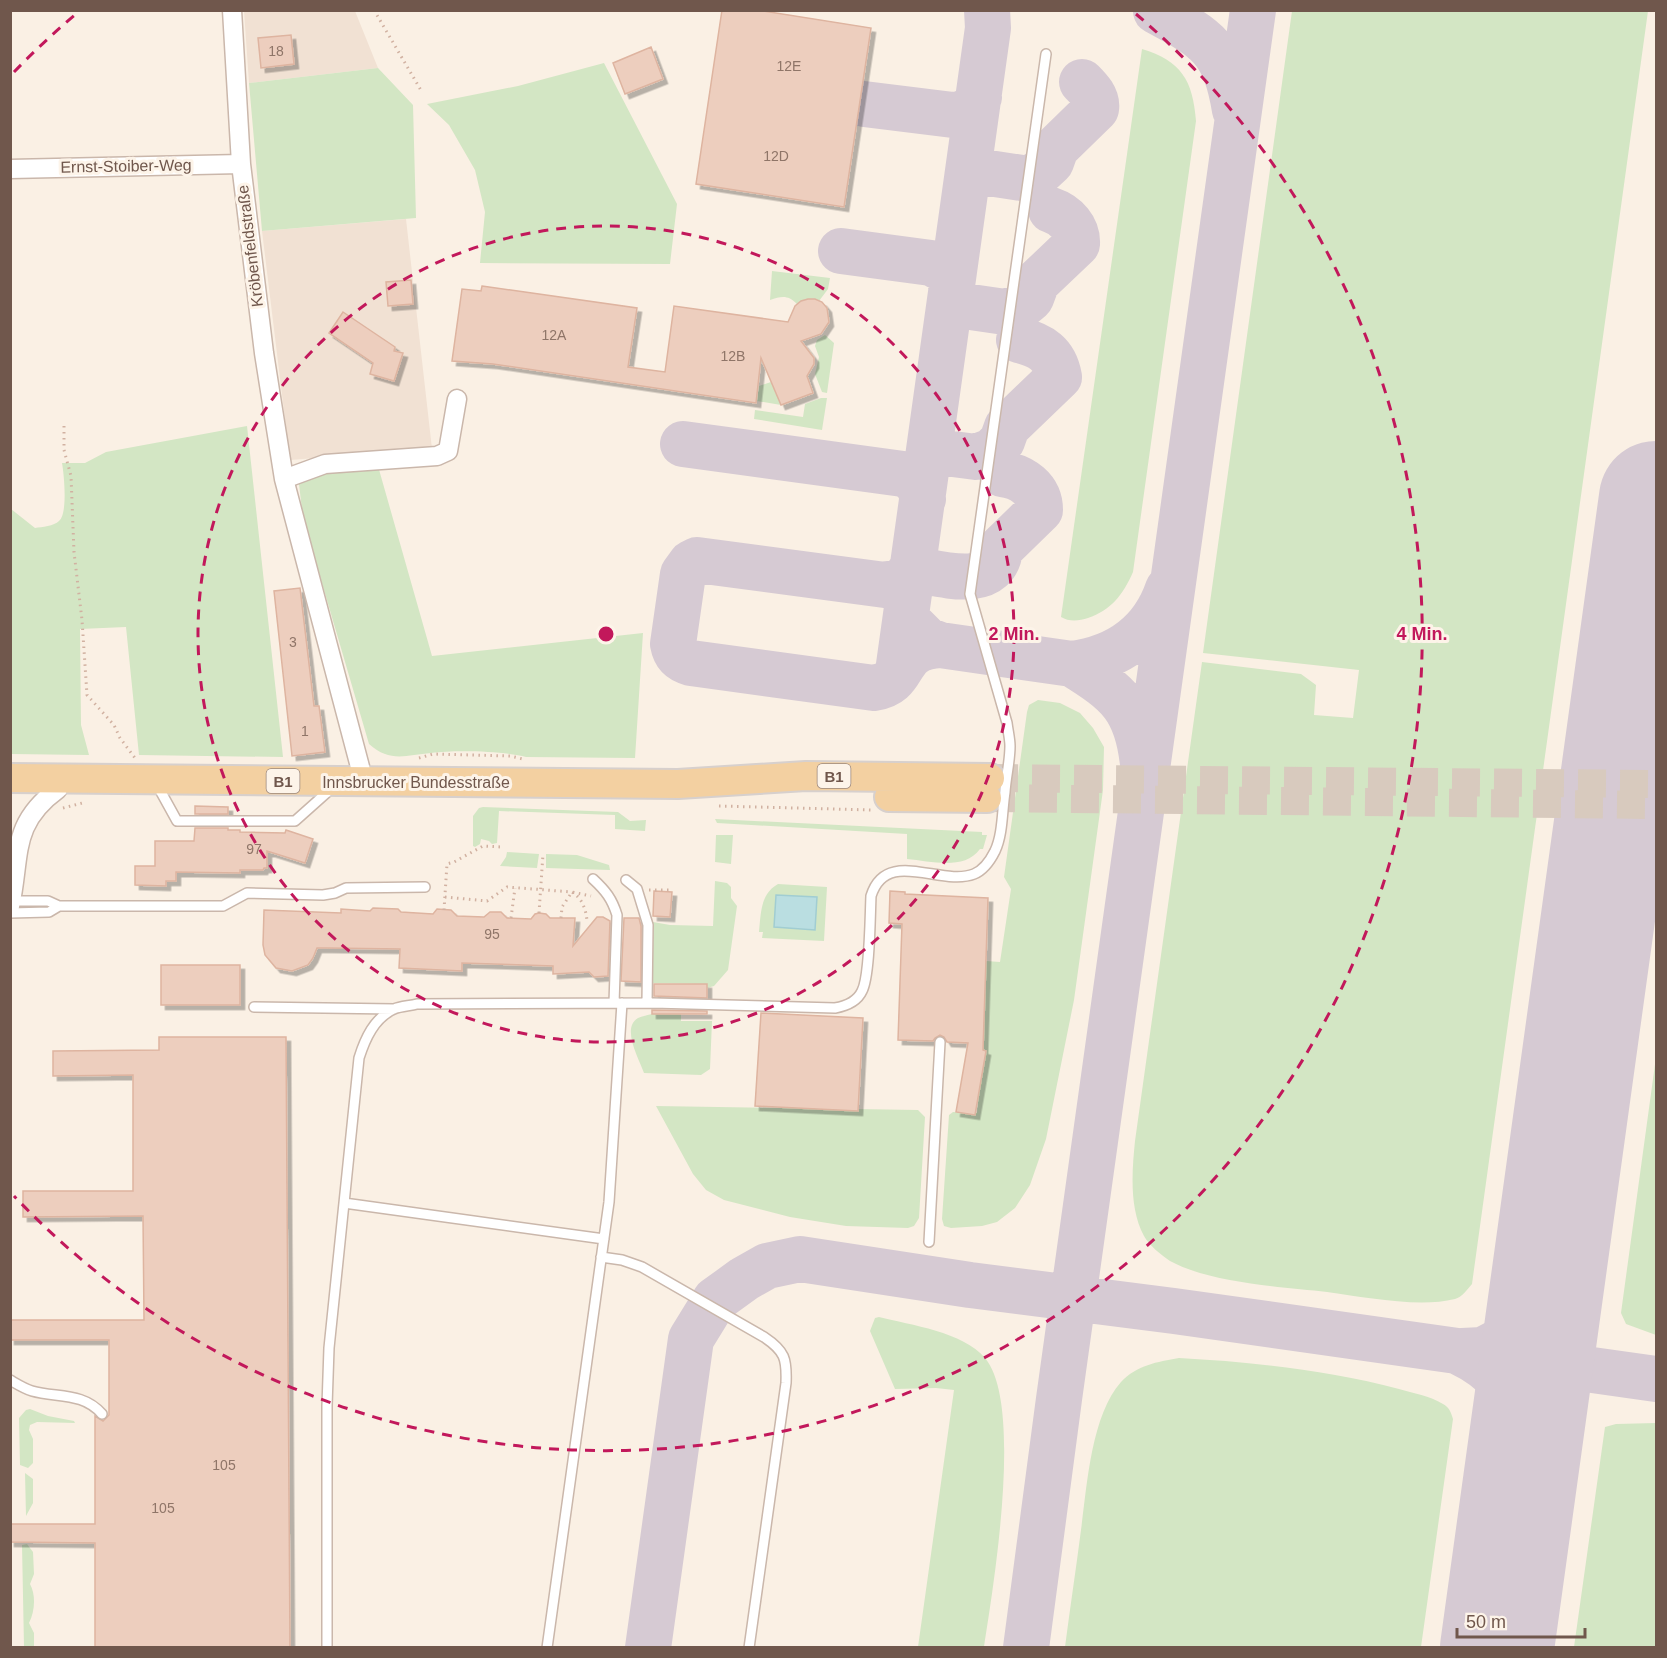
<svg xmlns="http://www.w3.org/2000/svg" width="1667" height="1658" viewBox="0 0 1667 1658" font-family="Arial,sans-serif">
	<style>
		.residential { fill: #f1e1d3 }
		.green { fill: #d3e6c4 }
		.water { fill: #badee1; stroke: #a1cdd2; stroke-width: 1.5 }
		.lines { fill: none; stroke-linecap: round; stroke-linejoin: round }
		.taxiway { stroke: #d6cad3; stroke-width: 46 }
		.runway { stroke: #d6cad3; stroke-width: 114 }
		.building { fill: #edcebe; stroke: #deb4a0; stroke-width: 1.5; filter: url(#shadow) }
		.primary-tunnel { stroke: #d8cabe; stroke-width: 28; stroke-dasharray: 28 14; stroke-linecap: butt }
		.lane-casing { stroke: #cab7ab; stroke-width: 12 }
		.street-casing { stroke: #cab7ab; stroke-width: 21 }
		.primary-casing { stroke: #d7d0cd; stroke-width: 32 }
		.path { stroke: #d1b1a1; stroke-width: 3; stroke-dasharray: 1.5 4.5; stroke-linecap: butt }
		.lane { stroke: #fff; stroke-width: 9 }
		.street { stroke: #fff; stroke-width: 18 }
		.primary { stroke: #f3d0a1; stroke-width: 28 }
		.ring { fill: none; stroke: #c2185b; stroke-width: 3; stroke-dasharray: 10 8 }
		.labels { text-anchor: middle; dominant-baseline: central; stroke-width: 6; stroke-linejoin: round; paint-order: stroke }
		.number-label { font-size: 14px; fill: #8f7568 }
		.shield { fill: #fdf4e9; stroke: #9a867b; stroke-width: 1.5 }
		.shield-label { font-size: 15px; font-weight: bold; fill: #70574c }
		.street-label { font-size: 16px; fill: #70574c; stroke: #fdf4e9 }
		.centre { fill: #c2185b; stroke: #fdf4e9; stroke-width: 3 }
		.ring-label { font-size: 18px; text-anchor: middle; font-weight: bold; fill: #c2185b; stroke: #fdf4e9; stroke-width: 6; stroke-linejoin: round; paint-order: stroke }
	</style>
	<defs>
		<filter id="shadow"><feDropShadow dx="4.5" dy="4.5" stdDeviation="0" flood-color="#0004"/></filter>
	</defs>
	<rect width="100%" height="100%" fill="#faf0e4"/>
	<!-- residential -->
	<path class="residential" d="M244,11h111l23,57 -129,15z
		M406,219l26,230 -142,11 -28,-229z"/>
	<!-- green -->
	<path class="green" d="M1292,11h356l-176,1273c-5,6 -10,13 -17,15 -36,9 -91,-2 -128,-7 -45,-5 -117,-9 -157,-31 -9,-6 -21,-16 -26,-25 -15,-28 -12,-65 -9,-95l67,-479 99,12 15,11 -2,30 39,3 6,-48 -156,-17z
		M1142,49c39,12 51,31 54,72l-63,451c-10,23 -22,38 -45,46 -9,3 -19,4 -27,-1z
		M604,63l73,141 -7,60 -190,-1 5,-51 -10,-42 -26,-45 -22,-21 91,-18z
		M378,68l35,37 3,113 -154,13 -13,-148z
		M772,271l58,7 -2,11 -9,12 -11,-2 -11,5c-9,-9 -15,-8 -27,-4z
		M825,335l9,8 -7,50 -5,-1 -7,-18 4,-17 -4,-11 2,-6z
		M771,382l10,23 -24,-4 2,-15z
		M821,398h6l-5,32 -68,-11 1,-9 48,7 2,-13z
		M247,426l36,331 -144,-2 -13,-128 -46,2 1,96 8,30 -78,-1v-245l24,19c7,-1 19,-2 24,-7 9,-7 5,-47 3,-58h23l21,-11z
		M378,466l54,190 211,-23 -8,125 -109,-1c-22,-6 -71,-7 -95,-4 -25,2 -41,10 -62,-9l-66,-226 -4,-34 12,-9 20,-4z
		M1038,700l22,3 20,10 13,15 11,19 -1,43 -29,210 -28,139 -16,46 -15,23 -18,14 -15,4 -31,2 -7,-2 -2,-7 7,-104 4,-3 24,1 6,-70 3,-82 14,1 11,-73 -7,-12 23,-165 2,-7z
		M483,807l135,5 12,9 16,-1 -1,11 -30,-2v-14l-116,-4 -2,32 -5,1 -3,-3 -8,-2 -1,5 -5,3 -2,-1v-30l6,-8z
		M715,819l267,13v3h5l-4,14h-3c-16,22 -49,12 -73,10v-25l-190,-11z
		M716,835h17l-2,29 -16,-2z
		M507,852l32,2 -2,14 -37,-2 6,-9z
		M546,854l31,1 32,10 1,5 -64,-2z
		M715,881l12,2 4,4v11l6,8 -9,64 -14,16 -7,2v-4l-54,-1v-61l17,3 43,1z
		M778,884l49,3 -3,54 -62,-3 1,-6h-4c2,-18 1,-38 19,-48z
		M652,1014h29v7h31l-2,48 -9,6 -57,-2c-5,-14 -23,-45 -6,-55 4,-2 10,-3 14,-4z
		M1656,1057v278l-30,-11 -5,-11z
		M656,1106l262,4 7,7 -6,101 -5,8 -6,2 -62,-2 -56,-9 -66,-17 -18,-10 -13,-16z
		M879,1317c32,8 84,15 106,41 39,46 8,230 -1,289h-66l36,-257 -18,-2 -41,1 -25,-58 5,-13z
		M1179,1358c73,4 149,12 220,31 14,4 31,7 44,15 6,3 8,8 10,15l-32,228h-356c5,-39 11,-78 16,-117 6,-44 10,-114 40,-148 16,-17 36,-20 58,-24z
		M30,1409l18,7 26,5 1,2 -38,-1 -7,3 -1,5 4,9v24l-5,5 -8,-3 -1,-47 7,-8z
		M1656,1423v224h-82l31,-220 11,-3z
		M25,1473l8,6v24l-7,13z
		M27,1544l6,8 1,22 -4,10c6,11 5,27 -1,39l5,10v14h-10l-2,-102z"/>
	<!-- water -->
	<path class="water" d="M776,895l41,2 -2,33 -41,-3z"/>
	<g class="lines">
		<!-- taxiway -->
		<path class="taxiway" d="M1161,10l-5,1c52,28 69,38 79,99
			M864,104l89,11c13,-1 20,-6 26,-18
			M969,170l53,8h6l10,-4 13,-12 5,-14 40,-39c2,-11 -7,-20 -14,-27
			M841,251l90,12 14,7 4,7 3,12
			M950,304l55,8 14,-4 12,-10 6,-16 40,-38c1,-16 -11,-29 -26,-34
			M683,444l220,30c13,5 17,12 20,25
			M930,451l46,6 16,-6 10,-10 5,-14 52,-50c-4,-23 -18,-32 -40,-37
			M913,567l-10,14 -18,4 -188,-25 -6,3 -8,11 -10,70c2,11 7,16 18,19l183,25c36,-5 18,-40 66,-43
			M912,569c27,4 84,23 88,-20l40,-39c0,-21 -18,-34 -38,-36
			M914,627l13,13 13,5 132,19
			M898,672l90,-644 -1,-18
			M1143,764c-6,-56 -24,-71 -71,-100 46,-6 81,-31 96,-75
			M1462,1351l21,-1 23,-12 20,-17 15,-18 7,-25
			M1459,1352c40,19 54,41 67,82
			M648,1648l43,-309 24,-39 29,-21 23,-13 33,-7 170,26 204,26 482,68
			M1026,1648l33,-249 194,-1389"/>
		<!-- runway -->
		<path class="runway" d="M1497,1648l159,-1150"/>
	</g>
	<!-- building -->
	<path class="building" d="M722,10h35l114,18 -27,179 -148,-23z
		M291,35l3,29 -33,4 -3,-30z
		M651,47l12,32 -38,15 -12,-31z
		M411,280l2,24 -25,2 -2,-24z
		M482,286l155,22 -9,59 37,5 9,-66 114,16 7,-16 6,-5 7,-2h7l7,3 5,6 2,14 -8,12 -20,7 13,17v6l-7,12 6,17 -32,12 -20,-47 -5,45 -263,-39 -41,-3 10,-72 19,2z
		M343,312l52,35 -1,4 9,2 -9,28 -24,-7 3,-11 -44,-30z
		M300,588l14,118h5l6,46 -33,4 -18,-165z
		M195,806l33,1v7h-33z
		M195,828h33v2h12v2l45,1 1,-3 27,9 -8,24 -38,-12v17h-3l-1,2h-23v3l-64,-1v9h-10v5l-31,-1v-19h20v-25h39z
		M654,891l18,1 -2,25 -17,-1z
		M890,891l15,1v2l83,4 -5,152 3,1 -11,64 -19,-3 12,-69 -21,-1 -3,-5 -4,-2 -5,3 -2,3 -35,-1 4,-116 -13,-1z
		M373,908l25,1 3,3 32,2 4,-5 14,1 6,6 27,1 6,-5h11l6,6 24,1 4,-5 4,-1 7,1 4,4h25l-2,28 24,-29h6l7,4 -2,55 -14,1 -5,-5 -36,2v-8l-91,-3v8l-63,-3 1,-19 -73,-1h-10l-4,10 -5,7 -16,6 -16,-3 -11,-13 -2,-10 1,-35 77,3v-4l29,2z
		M624,918h15l2,8v56l-20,-1z
		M161,965h79v40h-79z
		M654,984h53v14l-53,-2z
		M652,1010l55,1v3h-55z
		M761,1013l102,5 -5,93 -103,-5z
		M159,1037h127l4,610h-195v-104l-85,-1v-18h85v-108l8,5 6,-6v-75h-99v-20h134l-1,-104 -120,1v-26h110v-116l-80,1v-25l106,-1z"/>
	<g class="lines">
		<!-- primary-tunnel -->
		<path class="primary-tunnel" d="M990,778l666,6
			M987,798l669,7"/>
		<!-- lane casing -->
		<g class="lane-casing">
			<path id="lane" d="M156,783l21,38h118l37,-33
				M593,879c13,12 19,20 24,36l-3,88
				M626,880l11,9 11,36 -1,78
				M59,906h164l24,-13 76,2 12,-2 11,-5 79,-1
				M10,913l39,-1 10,-6 -11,-5h-36
				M254,1007l140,2
				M344,1203l260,36
				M929,1242l11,-200
				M601,1257l21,3 20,7 122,70c21,14 23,22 22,46l-37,265
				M10,1380c7,4 15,9 22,11 25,7 51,1 70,23
				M327,1648v-242l2,-58 30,-290c6,-19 15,-40 35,-49 7,-3 16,-3 23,-5l236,-1 182,5c11,-2 22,-6 27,-17 8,-15 8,-75 9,-95 15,-49 70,-9 103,-22 10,-4 16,-13 21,-23 8,-17 7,-40 10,-59 1,-15 5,-31 5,-46 0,-7 -2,-15 -3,-23l-37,-129 76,-540
				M547,1648l62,-446 13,-199"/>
		</g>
		<!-- street casing -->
		<g class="street-casing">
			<path id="street" d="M232,10l9,154 23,189 20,126 80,303
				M10,169l231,-5
				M284,479l41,-15 112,-8 11,-5 9,-52
				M10,906c11,-51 0,-82 48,-117"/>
		</g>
		<!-- primary casing -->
		<g class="primary-casing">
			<path id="primary" d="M10,778l668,6 128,-8 184,2
				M889,797l98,1"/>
		</g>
		<!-- path -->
		<path class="path" d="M374,10l48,82
			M64,426v24l7,26 3,76 8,68 5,75 27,30 6,13 15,20
			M419,758l14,-4 77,2 13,3
			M719,806l153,4
			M63,808l23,-6
			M649,890h23
			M445,897l42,4 20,-14 65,5c10,6 14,17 15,29
			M444,910l3,-46 7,-2 29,-16 19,1
			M539,913l4,-59
			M511,918l4,-30
			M561,918l1,-11 10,-15 19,4"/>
		<!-- lane -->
		<use href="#lane" class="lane"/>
		<!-- street -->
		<use href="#street" class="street"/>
		<!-- primary -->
		<use href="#primary" class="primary"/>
	</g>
	<!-- distance rings -->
	<g class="ring">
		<circle cx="606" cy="634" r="408"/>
		<path d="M14 72A816 816 0 0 1 76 14M1136 14A816 816 0 1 1 14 1196"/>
	</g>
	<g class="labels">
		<!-- number labels -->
		<g class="number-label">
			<text x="276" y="51">18</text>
			<text x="789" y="66">12E</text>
			<text x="776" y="156">12D</text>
			<text x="554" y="335">12A</text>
			<text x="733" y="356">12B</text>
			<text x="293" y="642">3</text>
			<text x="305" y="731">1</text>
			<text x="254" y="849">97</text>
			<text x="492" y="934">95</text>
			<text x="224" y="1465">105</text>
			<text x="163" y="1508">105</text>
		</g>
		<!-- shield labels -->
		<g class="shield">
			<rect x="817.5" y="764" width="33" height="24" rx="4.5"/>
			<rect x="266.5" y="769" width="33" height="24" rx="4.5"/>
		</g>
		<g class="shield-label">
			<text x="834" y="776">B1</text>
			<text x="283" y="781">B1</text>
		</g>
		<!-- street labels -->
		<g class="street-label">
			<text transform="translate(126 166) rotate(-1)">Ernst-Stoiber-Weg</text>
			<text transform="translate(250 246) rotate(-97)">Kröbenfeldstraße</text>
			<text x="416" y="782">Innsbrucker Bundesstraße</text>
		</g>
	</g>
	<circle cx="606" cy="634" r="9" class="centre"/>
	<g class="ring-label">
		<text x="1014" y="640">2 Min.</text>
		<text x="1422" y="640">4 Min.</text>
	</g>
	<!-- border -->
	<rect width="1667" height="1658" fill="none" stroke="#70574c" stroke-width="24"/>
	<!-- scale -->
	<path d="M1457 1628v9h128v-9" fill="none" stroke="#70574c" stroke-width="3"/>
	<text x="1466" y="1628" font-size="18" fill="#70574c" stroke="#fdf4e9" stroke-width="4.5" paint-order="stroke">50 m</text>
</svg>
